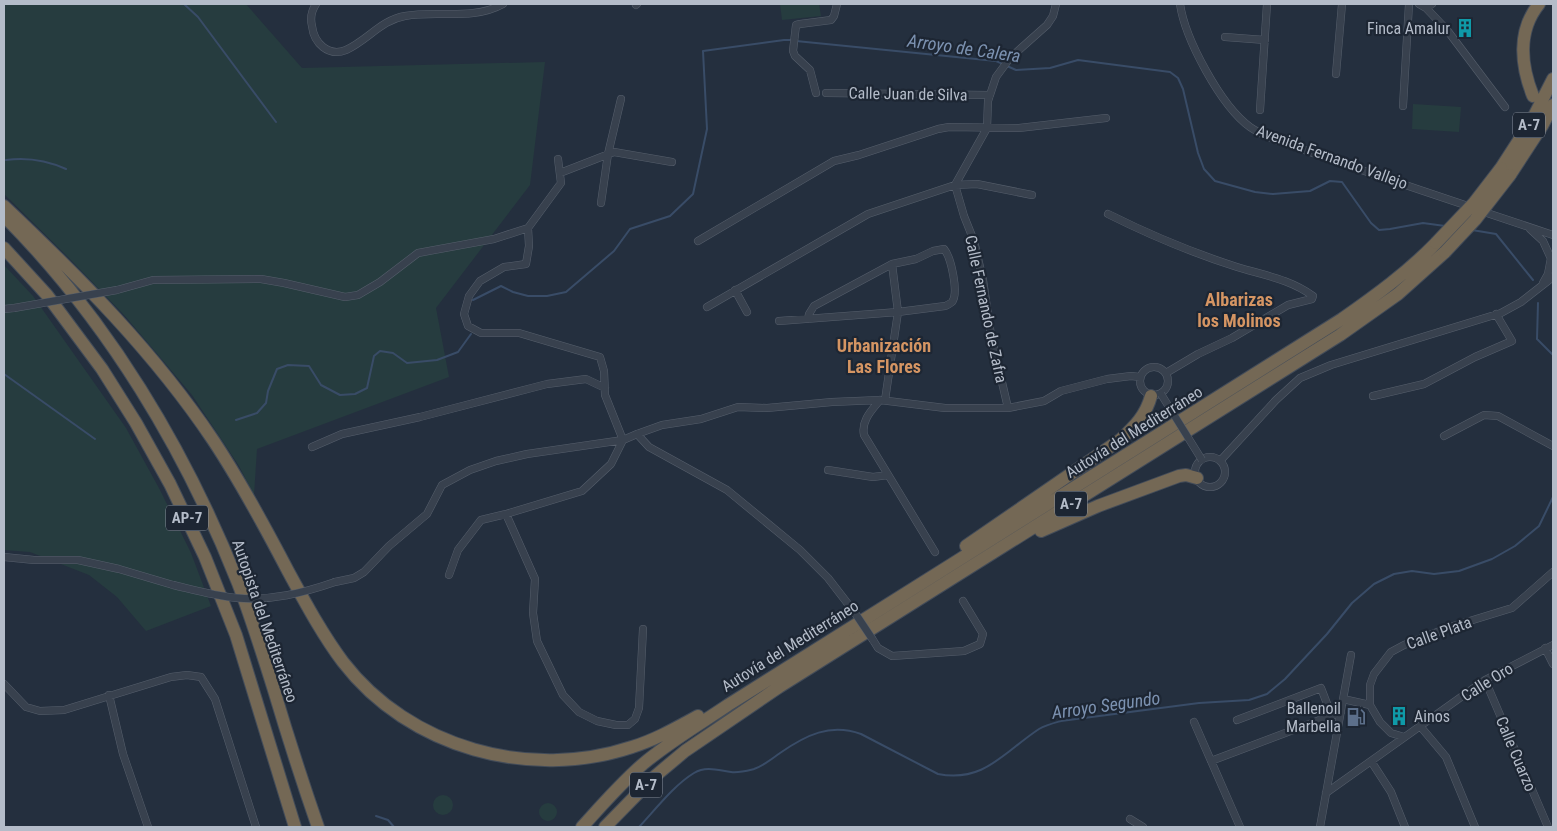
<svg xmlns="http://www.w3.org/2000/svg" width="1557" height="831" viewBox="0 0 1557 831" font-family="'Roboto Condensed',sans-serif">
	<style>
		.green { fill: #263c3f }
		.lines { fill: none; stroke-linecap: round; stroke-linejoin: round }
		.stream { stroke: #394c67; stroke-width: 2 }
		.street-casing { stroke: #565f6c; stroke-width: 8 }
		.highway-casing { stroke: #434c59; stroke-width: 14 }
		.street { stroke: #38414e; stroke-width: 7 }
		.highway { stroke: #746855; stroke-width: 12 }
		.street-bridge-casing { stroke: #565f6c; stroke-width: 8; stroke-linecap: butt }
		.highway-bridge-casing { stroke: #434c59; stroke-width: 14; stroke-linecap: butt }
		.street-bridge { stroke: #38414e; stroke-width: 7 }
		.highway-bridge { stroke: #746855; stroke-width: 12 }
		.labels { text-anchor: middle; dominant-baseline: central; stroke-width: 4.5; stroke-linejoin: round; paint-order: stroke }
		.shield { fill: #1d2633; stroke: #878f9c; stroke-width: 1 }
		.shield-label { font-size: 15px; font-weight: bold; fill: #b4bcc9 }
		.poi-label { font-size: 16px; fill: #b4bcc9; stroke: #1d2633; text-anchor: end }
		.street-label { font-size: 16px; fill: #b4bcc9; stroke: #1d2633 }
		.water-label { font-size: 18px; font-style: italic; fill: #7c92b1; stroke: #1d2633 }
		.neighbourhood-label { font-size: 18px; font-weight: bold; fill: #d59563; stroke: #1d2633 }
	</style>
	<rect width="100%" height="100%" fill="#242f3e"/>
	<!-- green -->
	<path class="green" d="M4,4h242l56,64 243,-6 -15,123 -94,123 13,69 -192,72 -3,46 -15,-29 -47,-71 -67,-79 -56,-58 -65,-64z
		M780,4h39l2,12 -39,4z
		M1413,104l48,3 -2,25 -47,-3z
		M4,265l29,31 93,132 34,62 31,63 20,53 -65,25 -29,-34 -28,-22 -59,-23 -26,-2z
		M433 805a10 10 0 1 1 20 0a10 10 0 1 1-20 0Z
		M539 812a9 9 0 1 1 18 0a9 9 0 1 1-18 0Z"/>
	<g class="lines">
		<!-- stream -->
		<path class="stream" d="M184,4l14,13 78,105
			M796,41l200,20 7,3
			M1007,66l9,4 34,-2 28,-8 92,12 8,6 5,11 15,64 6,16 11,12 40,11 18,2 37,-3 20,-10 12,1 29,41 8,7 11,-1 33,-6 22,3
			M6,160c22,-3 40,0 60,9
			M1472,230l24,4 37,46
			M473,300l28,-14 12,6 15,4h19l19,-4 48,-41 16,-22 40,-13 23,-22 14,-65 -4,-78 81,-11h8
			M1538,303l-1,36 16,16
			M4,374l91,65
			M236,420l21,-7 9,-10 2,-12 9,-22 11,-4 21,1 12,19 19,10 15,-1 12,-6 7,-32 6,-5 13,2 14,10 30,-3 21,-8 13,-18
			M376,816l12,4 6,7
			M639,827c16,-17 35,-42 55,-54 12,-7 23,-3 37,-1 8,1 15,-1 23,-3 9,-3 18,-10 26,-16 26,-18 50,-30 81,-19l77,40c46,9 66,-22 101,-45 7,-4 15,-6 22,-8l138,-18 50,-3 18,-6 18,-15 42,-45 25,-31 22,-19 20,-10 18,-3 22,3 25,-3 33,-12 23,-13 24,-20 14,-29"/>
		<!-- street casing -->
		<g class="street-casing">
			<path id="street" d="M316,4c-4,6 -6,14 -4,22 2,17 16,31 34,24 22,-10 35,-30 59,-34 33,-6 67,5 98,-12
				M1180,4c5,35 41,102 70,123 17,12 40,17 60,25 53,19 107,37 161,55
				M1419,4l7,4 21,22 58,77
				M636,5l1,-1
				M1426,8l6,-4
				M1225,37l40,3
				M1336,74l6,-70
				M816,93l-6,-23 -15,-14 -2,-5 3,-26 4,-1 31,-4 3,-4 3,-12
				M826,93l164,2
				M1403,106l6,-102
				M1260,110l7,-106
				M558,159l3,24 -33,45 1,18 -3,18 -22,3 -24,14 -11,15 -5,18 4,12 13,7h38l81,24 4,14 1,24 18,45
				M560,173l54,-21 58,10
				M601,203l7,-49 13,-55
				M1481,211l72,24
				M1108,214c42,21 85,39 129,53 26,8 53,12 76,29l-1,3 -24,6 -56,33 -34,16 -32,19
				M1530,229l13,12 10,22
				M698,241l136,-80 25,-6 79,-26 11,-2 70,1 87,-10
				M1543,283l5,-9 3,-16
				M117,290l36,-10 108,-1 23,4 61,14 13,-2 22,-13 38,-29 76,-14 34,-11
				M735,290l12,22
				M707,307l161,-93 87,-29 22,-1 55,11
				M4,309l10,-1
				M779,321l119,-9 47,-6c1,0 6,-3 7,-4 7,-9 -1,-45 -8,-53l-11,2 -17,8 -24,5 -78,42 -5,8 -1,5
				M1140 381a14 14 0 1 1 28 0a14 14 0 1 1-28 0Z
				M1373,396l51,-12 51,-27 37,-16 -16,-27
				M880,400c-9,11 -19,21 -16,35l71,117
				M885,400l13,-88 -6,-48
				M1008,408l-17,-73 -8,-55 -9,-39 -10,-25 -9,-31 32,-57 1,-27 8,-24 14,-19 37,-33 6,-9 3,-12
				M637,434l12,13 78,43 73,60 28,28 27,35
				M1444,436l40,-21 14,1 55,30
				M312,447l30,-13 78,-17 127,-33 39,-5 19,9
				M1195 472a15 15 0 1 1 30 0a15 15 0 1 1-30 0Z
				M1220,461l56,-61 24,-22 31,-13 170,-52 20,-11 32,-25
				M828,470l45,7 15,-2
				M4,557l30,3h44l41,9 54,16
				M449,575l9,-25 23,-30 25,-6
				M335,582l19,-4 10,-6 25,-26 38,-32 15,-29 28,-15 26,-9 31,-7 96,-14
				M643,629l-4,79 -4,11 -7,6h-12l-19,-4 -18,-9 -16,-17 -26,-54 -4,-28 2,-34 -29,-65 76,-23 29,-27 12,-24 14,-6 25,-9 39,-6 37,-12 29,1 65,-6 48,-2 65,8h63l36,-7 17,-10 46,-12 24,-3 9,1
				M873,640l5,8 14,8 72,-5 16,-7 3,-10 -20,-33
				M1545,648l8,16
				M1485,680l63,147
				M4,684l22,23 14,4 24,-1 107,-33 16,-2 14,2 14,22 41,128
				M109,695l14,59 25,73
				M1343,699l27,6
				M1237,720l84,-32 10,26
				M1194,722l46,105
				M1420,726l26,31 29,70
				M1404,737l-13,-4 -11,-11 -10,-17v-20l4,-11 17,-22 13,-7 46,-18 62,-19 41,-36
				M1211,761l130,-49
				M1371,761l20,31 14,35
				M1326,793l159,-113 68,-35
				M1130,819l13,8
				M1320,827l31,-172"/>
		</g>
		<!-- highway casing -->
		<g class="highway-casing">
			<path id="highway" d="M1533,96c-12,-30 -16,-65 6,-92
				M1501,168l31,-48 21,-41
				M1510,175l32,-49 11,-21
				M4,206c77,73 150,146 209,234 28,42 52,87 75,131 17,31 34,63 55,91 66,86 187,119 289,85 23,-7 44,-19 66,-31
				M6,218c102,103 179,231 232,365 13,34 24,69 35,104 14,47 29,94 45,140
				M4,248l43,47 55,74 34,54 34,61 35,73 31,78 59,192
				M1041,531l57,-25 81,-30 7,-1 11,3
				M966,546l154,-106c15,-14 26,-25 31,-44
				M582,827c20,-22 39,-44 61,-63 26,-22 57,-40 85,-59l614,-386c33,-23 66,-47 94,-76
				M605,827l49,-50 31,-26 94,-64 561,-352 58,-41 47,-42"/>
		</g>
		<!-- street -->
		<use href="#street" class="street"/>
		<!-- highway -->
		<use href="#highway" class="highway"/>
		<!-- street-bridge casing -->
		<g class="street-bridge-casing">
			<path id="street-bridge" d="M14,308l103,-18
				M1161,394l41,66
				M173,585c21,5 42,11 64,13 34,3 66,-5 98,-16
				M855,613l18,27"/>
		</g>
		<!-- highway-bridge casing -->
		<g class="highway-bridge-casing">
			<path id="highway-bridge" d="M1436,243l38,-40 27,-35
				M1445,252l30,-32 35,-45"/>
		</g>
		<!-- street-bridge -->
		<use href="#street-bridge" class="street-bridge"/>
		<!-- highway-bridge -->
		<use href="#highway-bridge" class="highway-bridge"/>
	</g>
	<!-- icons -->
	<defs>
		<g id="building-bare" transform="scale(1.5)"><path d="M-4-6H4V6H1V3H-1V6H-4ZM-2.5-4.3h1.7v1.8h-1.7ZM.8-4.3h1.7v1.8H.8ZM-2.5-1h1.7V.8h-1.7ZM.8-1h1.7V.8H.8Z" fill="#0f9aa8" stroke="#1d2633" stroke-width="2.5" paint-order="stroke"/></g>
		<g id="fuel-bare" transform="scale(1.5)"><path d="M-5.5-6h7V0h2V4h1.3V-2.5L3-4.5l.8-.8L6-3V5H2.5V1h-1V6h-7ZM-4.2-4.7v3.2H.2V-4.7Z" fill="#5c6f8a" stroke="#1d2633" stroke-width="2.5" paint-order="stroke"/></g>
	</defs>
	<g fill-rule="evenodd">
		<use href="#building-bare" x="1465" y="28"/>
		<use href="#building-bare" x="1399" y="716"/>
		<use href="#fuel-bare" x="1356" y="717"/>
	</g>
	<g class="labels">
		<!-- shield labels -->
		<g class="shield">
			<rect x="1513" y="112.5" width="32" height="25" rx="4"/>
			<rect x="1055" y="491.5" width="32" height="25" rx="4"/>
			<rect x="166" y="505.5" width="42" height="25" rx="4"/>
			<rect x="630" y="772.5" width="32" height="25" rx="4"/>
		</g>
		<g class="shield-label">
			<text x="1529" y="125">A-7</text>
			<text x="1071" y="504">A-7</text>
			<text x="187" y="518">AP-7</text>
			<text x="646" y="785">A-7</text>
		</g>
		<!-- poi labels -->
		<g class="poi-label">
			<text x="1450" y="28">Finca Amalur</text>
			<text x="1341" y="708">Ballenoil<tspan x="1341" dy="18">Marbella</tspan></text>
			<text x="1414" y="716" text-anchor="start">Ainos</text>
		</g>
		<!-- street labels -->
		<g class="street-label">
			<text transform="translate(908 94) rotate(1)">Calle Juan de Silva</text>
			<text transform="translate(1332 157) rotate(20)">Avenida Fernando Vallejo</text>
			<text transform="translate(986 309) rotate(78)">Calle Fernando de Zafra</text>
			<text transform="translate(1134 432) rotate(-32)">Autovía del Mediterráneo</text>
			<text transform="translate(265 621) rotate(71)">Autopista del Mediterráneo</text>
			<text transform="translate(1439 633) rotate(-20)">Calle Plata</text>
			<text transform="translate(790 646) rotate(-32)">Autovía del Mediterráneo</text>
			<text transform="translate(1487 682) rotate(-32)">Calle Oro</text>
			<text transform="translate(1516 754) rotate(67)">Calle Cuarzo</text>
		</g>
		<!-- water labels -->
		<g class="water-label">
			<text transform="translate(964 48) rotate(8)">Arroyo de Calera</text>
			<text transform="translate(1106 705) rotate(-8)">Arroyo Segundo</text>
		</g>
		<!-- neighbourhood labels -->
		<g class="neighbourhood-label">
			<text x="1239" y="299">Albarizas<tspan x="1239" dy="21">los Molinos</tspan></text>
			<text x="884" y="345">Urbanización<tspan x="884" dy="21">Las Flores</tspan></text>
		</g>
	</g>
	<!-- border -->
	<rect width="1557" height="831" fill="none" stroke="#b4bcc9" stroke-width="10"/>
</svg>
